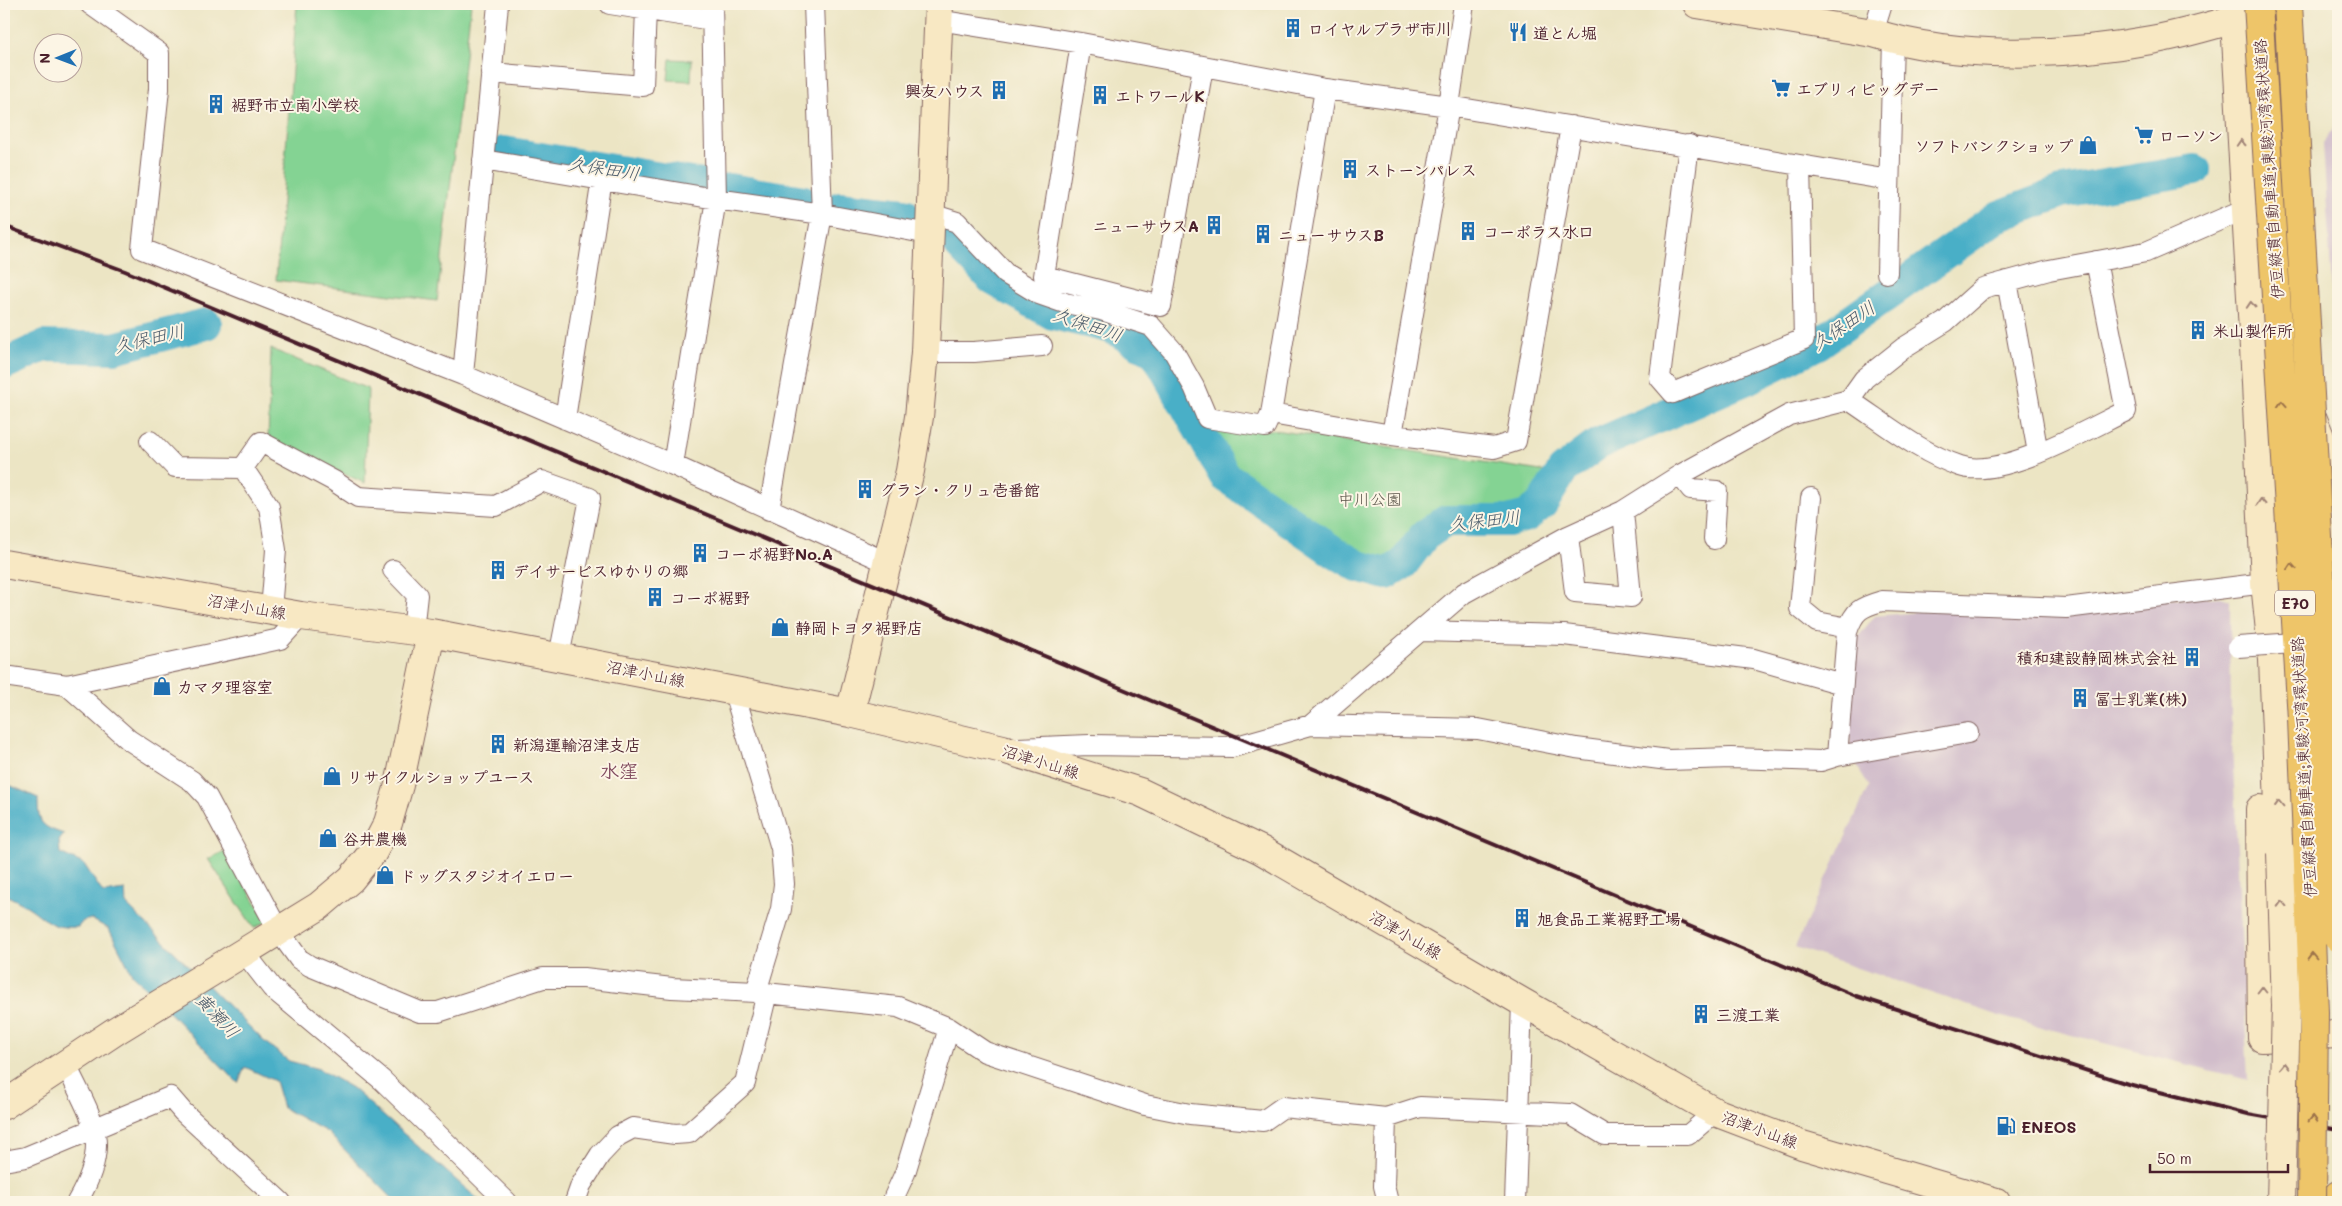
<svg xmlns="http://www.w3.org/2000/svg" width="2342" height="1206" viewBox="0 0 2342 1206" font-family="Mali,'Klee One',sans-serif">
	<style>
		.industrial { fill: #d1bdcb }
		.green { fill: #84d393; stroke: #67795f }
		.water { fill: #48afc7; stroke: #496779 }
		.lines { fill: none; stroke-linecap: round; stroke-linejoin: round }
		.river { stroke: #48afc7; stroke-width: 32 }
		.street-casing { stroke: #836461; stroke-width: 22 }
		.secondary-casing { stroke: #836461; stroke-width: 30 }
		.highway-casing { stroke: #836461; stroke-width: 30 }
		.street { stroke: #fff; stroke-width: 20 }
		.secondary { stroke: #f8e8c3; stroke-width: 28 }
		.highway { stroke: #eec569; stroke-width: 28 }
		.rail { stroke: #4a1f2b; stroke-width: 4 }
		.street-bridge-casing { stroke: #836461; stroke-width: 22; stroke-linecap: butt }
		.secondary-bridge-casing { stroke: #836461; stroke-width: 30; stroke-linecap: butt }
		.highway-bridge-casing { stroke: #836461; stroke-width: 30; stroke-linecap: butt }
		.street-bridge { stroke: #fff; stroke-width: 20 }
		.secondary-bridge { stroke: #f8e8c3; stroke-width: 28 }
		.highway-bridge { stroke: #eec569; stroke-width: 28 }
		.oneway { stroke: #a18477 }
		.oneway2 { stroke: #9c724a }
		.labels { text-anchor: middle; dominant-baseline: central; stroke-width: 4; stroke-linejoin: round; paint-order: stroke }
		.shield { fill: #fcf5e5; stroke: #7f5f63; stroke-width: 1 }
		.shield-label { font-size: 15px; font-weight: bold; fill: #4a1f2b }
		.poi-label { font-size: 16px; font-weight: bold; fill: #4a1f2b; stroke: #fcf5e5; text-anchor: start }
		.street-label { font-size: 16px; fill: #4a1f2b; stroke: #fcf5e5 }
		.park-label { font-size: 16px; fill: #5b554a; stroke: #fcf5e5 }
		.water-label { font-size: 18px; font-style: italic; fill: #495969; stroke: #fcf5e5 }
		.quarter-label { font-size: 19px; font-weight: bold; fill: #824c60; stroke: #fcf5e5 }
	</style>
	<rect width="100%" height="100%" fill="#fcf5e5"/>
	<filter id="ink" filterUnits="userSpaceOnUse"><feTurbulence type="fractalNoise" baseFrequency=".02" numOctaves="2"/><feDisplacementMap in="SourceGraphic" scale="10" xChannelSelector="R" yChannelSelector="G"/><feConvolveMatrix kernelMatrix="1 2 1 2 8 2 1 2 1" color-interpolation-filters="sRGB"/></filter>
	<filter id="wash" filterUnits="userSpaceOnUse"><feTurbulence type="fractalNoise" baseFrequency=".0096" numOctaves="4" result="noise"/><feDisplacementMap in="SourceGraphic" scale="20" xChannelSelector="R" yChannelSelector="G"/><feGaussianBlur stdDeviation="1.12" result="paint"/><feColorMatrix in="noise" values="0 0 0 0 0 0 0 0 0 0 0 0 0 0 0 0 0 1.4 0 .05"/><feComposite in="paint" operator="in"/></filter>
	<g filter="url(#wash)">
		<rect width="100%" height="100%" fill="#ece5c4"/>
		<!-- industrial -->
		<path class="industrial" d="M2338,127v260l-15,-244 11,-15z
			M2221,597l9,3 1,122 17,358 -246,-63 -207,-70 74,-161 -19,-32v-108l25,-30 66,-6z"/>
		<!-- green -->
		<path class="green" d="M297,4h174l-34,297 -161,-21z
			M670,59l22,1 -1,21 -23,-1z
			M271,349l97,40 -3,94 -97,-42z
			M1224,427l50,3 280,43 -18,28 -24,10 -37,-2 -41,8 -20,13 -18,29 -14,3 -18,-5 -134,-89 -18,-39z
			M225,851l42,70 -13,7 -46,-69z"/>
		<!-- water -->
		<path class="water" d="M4,780l3,4 31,14c0,25 2,28 26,36l-5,7 1,12 24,11 19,29 22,-3 1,14 139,138 24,19 30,8 33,19 129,114h-85l-69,-70 -44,-24 -8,-27 -30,-14 -7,16 -106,-109 -23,-45 -18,-10 -8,2 -5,6c-31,2 -30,-8 -53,-22 -7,-4 -14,-7 -21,-11z"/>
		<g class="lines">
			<!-- river -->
			<path class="river" d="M504,152l199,33
				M729,189l75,12
				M840,207l64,7
				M951,236l41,43 61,35 59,14 44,25 69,123 112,78 21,12 29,8 16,-10 21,-28 22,-15h62l19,-5 15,-12 21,-34 35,-26 151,-66 69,-34 179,-127 65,-25 133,-22
				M4,364l40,-18 70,2 92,-24"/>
		</g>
	</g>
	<g filter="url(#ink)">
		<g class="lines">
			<!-- street casing -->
			<g class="street-casing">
				<path id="street" d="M90,4l69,49v36l-17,160 321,126 210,90 213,97
					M610,4l102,16
					M938,20l143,23 244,46 124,17 440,74
					M1873,33l9,-29
					M1081,43l-37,233 117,30 42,-239
					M491,73l152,13 3,-77
					M1325,89l-54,325 121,21 102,13 22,-7 55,-315
					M1689,145l-29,233 13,15 131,-54 -4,-174
					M483,160l233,39 106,15 107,20
					M931,214l26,8 49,52 33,20 26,9 36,7 50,16 23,26 20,35 13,31 58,9 6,-13
					M1887,273l6,-234
					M2007,281l31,172
					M925,352h49l68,-6
					M463,375l35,-371
					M1849,400c35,23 71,53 111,66 41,14 128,-37 166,-55l-30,-150
					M565,419l37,-240
					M1392,435l57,-329 15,-102
					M150,441l25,26 68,1 26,39 7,43 -5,60
					M673,465l43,-266 -4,-195
					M243,468l18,-26 73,39 24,16 138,9 46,-25 48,17 -31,159
					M1680,475l11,14 26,2 -3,48
					M1811,498l-11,110 17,14 31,6
					M769,510l53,-296 -8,-210
					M1568,536l7,56 56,5 -8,-86
					M393,570l24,25 -4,36
					M1421,631l143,4 190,24 88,25
					M4,676l63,9 213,-46 21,-23
					M67,685l62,55 63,41 15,16 71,133 21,29 11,7 110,46h18l105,-34h41l88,10 84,4 142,15 51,21 36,24 160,53 45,9 73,7 20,-14 103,11 34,-11 150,7 35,21h83l27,-23
					M733,689l48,159 3,36 -3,25 -25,83
					M1311,725l153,-132 104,-57 55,-25 57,-36 109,-60 60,-15 15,-21 39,-31 42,-26 38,-34 66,-18 97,-18 99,-43
					M1018,748l71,-3 144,2 78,-22 167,4 98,19 92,12 63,-2 90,3 16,-5 131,-23
					M1837,756l10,-124c7,-22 14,-25 35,-31l184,7 199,-25
					M244,952l28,36 110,92 125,122
					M66,1065c27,57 46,77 11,137
					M1386,1118l-2,68 4,16
					M4,1161l22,-4 144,-60 13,15 98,90
					M894,1197l11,-24 44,-145
					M575,1202l6,-17 19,-30 18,-19 15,-8 42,6 14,-1 56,-50 22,-90
					M1515,1202l7,-200"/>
			</g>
			<!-- secondary casing -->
			<g class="secondary-casing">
				<path id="secondary" d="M1697,4l176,29c86,27 191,23 278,7 46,-8 91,-24 135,-36
					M2234,4l22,379 9,200 8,77 8,193
					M2313,419l14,35 11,76
					M4,564l297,52 130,17 419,80 153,36 137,43 121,58 261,152 193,110 87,33 194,57
					M850,713l60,-242 9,-54 6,-65 14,-348
					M2260,809l2,229 76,-4
					M4,1105l113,-75 202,-124 32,-27 22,-27 15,-29 11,-38 32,-152"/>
			</g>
			<!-- highway casing -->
			<g class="highway-casing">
				<path id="highway" d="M2338,1202v-7"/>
			</g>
			<!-- street -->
			<use href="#street" class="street"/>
			<!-- secondary -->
			<use href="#secondary" class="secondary"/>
			<!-- highway -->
			<use href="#highway" class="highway"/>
			<!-- rail -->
			<path class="rail" d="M4,226l121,45 1731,725 272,88 120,30 90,16"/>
			<!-- street-bridge casing -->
			<g class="street-bridge-casing">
				<path id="street-bridge" d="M2238,647l100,-7"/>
			</g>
			<!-- secondary-bridge casing -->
			<g class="secondary-bridge-casing">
				<path id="secondary-bridge" d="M2281,1202l5,-196 -5,-153"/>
			</g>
			<!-- highway-bridge casing -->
			<g class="highway-bridge-casing">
				<path id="highway-bridge" d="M2258,4l44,715 12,293 -2,190
					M2288,4l33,586 17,348"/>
			</g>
			<!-- street-bridge -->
			<use href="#street-bridge" class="street-bridge"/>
			<!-- secondary-bridge -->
			<use href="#secondary-bridge" class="secondary-bridge"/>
			<!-- highway-bridge -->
			<use href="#highway-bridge" class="highway-bridge"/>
		</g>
		<!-- one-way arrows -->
		<defs><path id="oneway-chevron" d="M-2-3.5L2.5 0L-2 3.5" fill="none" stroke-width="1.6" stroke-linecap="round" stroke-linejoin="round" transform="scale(1.25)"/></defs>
		<g class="oneway">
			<use href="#oneway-chevron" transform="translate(2241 143) rotate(-93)"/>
			<use href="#oneway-chevron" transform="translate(2251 305) rotate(-94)"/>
			<use href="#oneway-chevron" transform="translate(2261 502) rotate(-93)"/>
			<use href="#oneway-chevron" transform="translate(2279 804) rotate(-92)"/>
			<use href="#oneway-chevron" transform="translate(2282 904) rotate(-92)"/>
			<use href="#oneway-chevron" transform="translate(2262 990) rotate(-90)"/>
			<use href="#oneway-chevron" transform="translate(2285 1066) rotate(-89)"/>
		</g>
		<g class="oneway2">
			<use href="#oneway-chevron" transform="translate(2282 404) rotate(-94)"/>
			<use href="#oneway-chevron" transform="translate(2292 567) rotate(-94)"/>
			<use href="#oneway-chevron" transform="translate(2312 956) rotate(-92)"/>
			<use href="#oneway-chevron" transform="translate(2313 1119) rotate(-89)"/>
		</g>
	</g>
	<!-- icons -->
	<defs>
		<g id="building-bare" transform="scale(1.5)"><path d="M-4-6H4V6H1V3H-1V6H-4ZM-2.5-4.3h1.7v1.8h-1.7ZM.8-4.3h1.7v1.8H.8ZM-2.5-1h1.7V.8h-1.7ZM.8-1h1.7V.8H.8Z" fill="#1f6fb2" stroke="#fcf5e5" stroke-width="2.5" paint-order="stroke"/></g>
		<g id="restaurant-bare" transform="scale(1.5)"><path d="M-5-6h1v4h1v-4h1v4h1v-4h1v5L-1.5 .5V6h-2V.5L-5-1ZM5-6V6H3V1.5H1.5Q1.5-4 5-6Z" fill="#1f6fb2" stroke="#fcf5e5" stroke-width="2.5" paint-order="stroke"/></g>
		<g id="supermarket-bare" transform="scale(1.5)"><path d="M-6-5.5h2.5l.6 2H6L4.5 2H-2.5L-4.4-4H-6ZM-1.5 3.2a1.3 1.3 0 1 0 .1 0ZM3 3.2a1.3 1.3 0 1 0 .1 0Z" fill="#1f6fb2" stroke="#fcf5e5" stroke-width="2.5" paint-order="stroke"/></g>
		<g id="shop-bare" transform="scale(1.5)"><path d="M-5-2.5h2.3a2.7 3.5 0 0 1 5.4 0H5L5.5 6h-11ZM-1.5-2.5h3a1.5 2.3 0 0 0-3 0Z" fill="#1f6fb2" stroke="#fcf5e5" stroke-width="2.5" paint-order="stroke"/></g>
		<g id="fuel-bare" transform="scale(1.5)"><path d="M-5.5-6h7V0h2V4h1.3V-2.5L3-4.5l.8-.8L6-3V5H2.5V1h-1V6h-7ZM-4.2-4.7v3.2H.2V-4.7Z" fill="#1f6fb2" stroke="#fcf5e5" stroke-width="2.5" paint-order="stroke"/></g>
	</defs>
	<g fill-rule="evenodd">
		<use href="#building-bare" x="1293" y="28"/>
		<use href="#restaurant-bare" x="1518" y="32"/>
		<use href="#supermarket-bare" x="1781" y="88"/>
		<use href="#building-bare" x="999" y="90"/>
		<use href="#building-bare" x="1100" y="95"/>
		<use href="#building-bare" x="216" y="104"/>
		<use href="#supermarket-bare" x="2144" y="135"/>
		<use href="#shop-bare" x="2088" y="145"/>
		<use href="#building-bare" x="1350" y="169"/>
		<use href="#building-bare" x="1214" y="225"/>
		<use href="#building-bare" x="1468" y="231"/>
		<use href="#building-bare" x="1263" y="234"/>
		<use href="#building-bare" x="2198" y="330"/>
		<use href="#building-bare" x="865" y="489"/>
		<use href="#building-bare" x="700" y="553"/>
		<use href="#building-bare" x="498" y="570"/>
		<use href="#building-bare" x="655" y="597"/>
		<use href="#shop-bare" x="780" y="627"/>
		<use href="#building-bare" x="2192" y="657"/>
		<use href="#shop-bare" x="162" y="686"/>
		<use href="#building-bare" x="2080" y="698"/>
		<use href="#building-bare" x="498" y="744"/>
		<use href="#shop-bare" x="332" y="776"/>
		<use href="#shop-bare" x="328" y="838"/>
		<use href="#shop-bare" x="385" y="875"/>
		<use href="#building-bare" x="1522" y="918"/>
		<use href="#building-bare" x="1701" y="1014"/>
		<use href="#fuel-bare" x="2006" y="1126"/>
	</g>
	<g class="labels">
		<!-- shield labels -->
		<rect class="shield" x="2275" y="590.5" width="40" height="25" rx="4"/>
		<g class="shield-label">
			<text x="2295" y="603">E70</text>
		</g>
		<!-- poi labels -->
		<g class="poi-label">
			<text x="1308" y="28">ロイヤルプラザ市川</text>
			<text x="1533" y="32">道とん堀</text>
			<text x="1796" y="88">エブリィビッグデー</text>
			<text x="984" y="90" text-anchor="end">興友ハウス</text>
			<text x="1115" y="95">エトワールK</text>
			<text x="231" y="104">裾野市立南小学校</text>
			<text x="2159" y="135">ローソン</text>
			<text x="2073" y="145" text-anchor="end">ソフトバンクショップ</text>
			<text x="1365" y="169">ストーンパレス</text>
			<text x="1199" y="225" text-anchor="end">ニューサウスA</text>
			<text x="1483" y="231">コーポラス水口</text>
			<text x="1278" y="234">ニューサウスB</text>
			<text x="2213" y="330">米山製作所</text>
			<text x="880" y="489">グラン・クリュ壱番館</text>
			<text x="715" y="553">コーポ裾野No.A</text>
			<text x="513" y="570">デイサービスゆかりの郷</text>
			<text x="670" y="597">コーポ裾野</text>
			<text x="795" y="627">静岡トヨタ裾野店</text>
			<text x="2177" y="657" text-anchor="end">積和建設静岡株式会社</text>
			<text x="177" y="686">カマタ理容室</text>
			<text x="2095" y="698">冨士乳業(株)</text>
			<text x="513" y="744">新潟運輸沼津支店</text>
			<text x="347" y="776">リサイクルショップユース</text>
			<text x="343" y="838">谷井農機</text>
			<text x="400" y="875">ドッグスタジオイエロー</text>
			<text x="1537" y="918">旭食品工業裾野工場</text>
			<text x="1716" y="1014">三渡工業</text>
			<text x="2021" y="1126">ENEOS</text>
		</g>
		<!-- street labels -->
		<g class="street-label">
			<text transform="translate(2268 169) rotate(-94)">伊豆縦貫自動車道;東駿河湾環状道路</text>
			<text transform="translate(247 606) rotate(10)">沼津小山線</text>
			<text transform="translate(646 673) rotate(11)">沼津小山線</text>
			<text transform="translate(1041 761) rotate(17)">沼津小山線</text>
			<text transform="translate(2303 767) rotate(-93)">伊豆縦貫自動車道;東駿河湾環状道路</text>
			<text transform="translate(1406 934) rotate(30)">沼津小山線</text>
			<text transform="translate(1760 1129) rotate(20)">沼津小山線</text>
		</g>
		<!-- park labels -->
		<g class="park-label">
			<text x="1370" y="498">中川公園</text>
		</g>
		<!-- water labels -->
		<g class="water-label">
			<text transform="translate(604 168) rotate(9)">久保田川</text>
			<text transform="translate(1088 324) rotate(19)">久保田川</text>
			<text transform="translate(1843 325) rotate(-34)">久保田川</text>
			<text transform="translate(149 338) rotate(-13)">久保田川</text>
			<text transform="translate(1484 520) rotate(-6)">久保田川</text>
			<text transform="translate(218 1015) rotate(47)">黄瀬川</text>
		</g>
		<!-- quarter labels -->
		<g class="quarter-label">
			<text x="619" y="770">水窪</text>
		</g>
	</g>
	<!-- margin -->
	<rect width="2342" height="1206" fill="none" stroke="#fcf5e5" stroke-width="20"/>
	<!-- north arrow -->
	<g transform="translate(58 58) rotate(269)"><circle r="24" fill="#fcf5e5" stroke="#b59f9b"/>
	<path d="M0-4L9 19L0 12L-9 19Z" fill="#1f6fb2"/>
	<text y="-8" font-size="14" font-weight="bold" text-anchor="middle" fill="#4a1f2b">N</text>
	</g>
	<!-- scale -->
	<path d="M2150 1164v8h138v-8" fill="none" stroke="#4a1f2b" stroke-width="2.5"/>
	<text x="2157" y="1164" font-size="15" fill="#4a1f2b" stroke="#fcf5e5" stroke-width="4" paint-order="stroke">50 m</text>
</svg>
